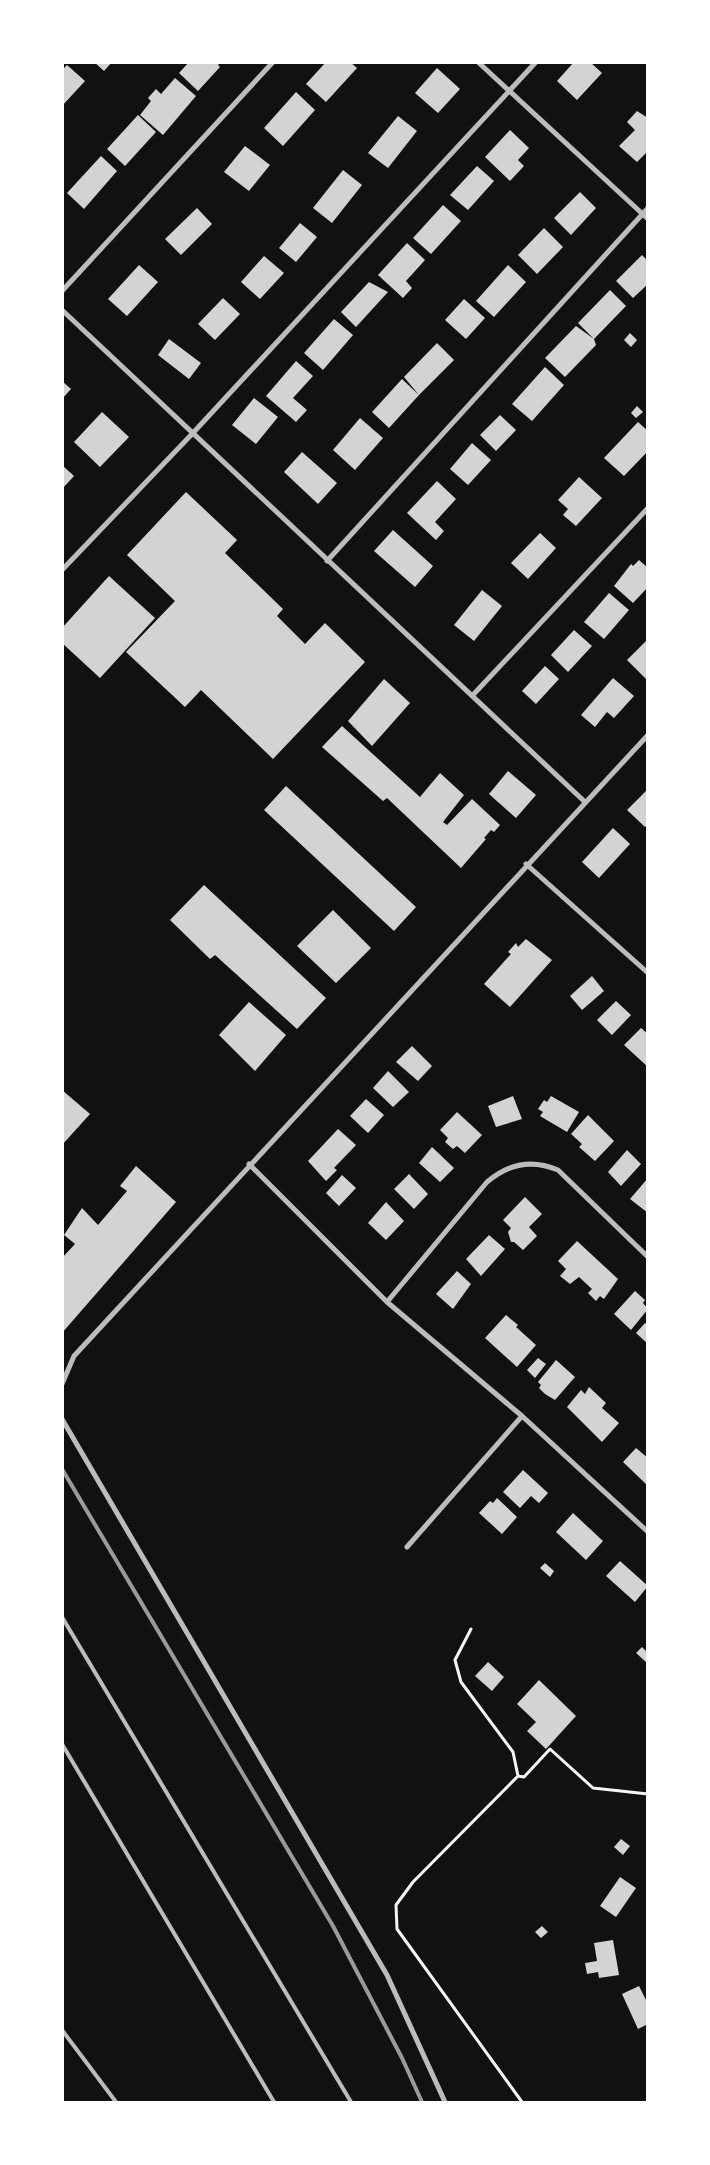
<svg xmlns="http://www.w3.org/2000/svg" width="710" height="2165" viewBox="0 0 710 2165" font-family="Helvetica,sans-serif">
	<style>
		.building { fill: #d3d3d3 }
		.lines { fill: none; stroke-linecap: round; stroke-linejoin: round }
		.path { stroke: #f5f5f5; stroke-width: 3 }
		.service { stroke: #bcbcbc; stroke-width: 4 }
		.minor { stroke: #bcbcbc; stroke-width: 5 }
		.rail { stroke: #9a9a9a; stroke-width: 4 }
	</style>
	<rect width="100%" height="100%" fill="#111"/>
	<!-- building -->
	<path class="building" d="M94,62h18l-8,9z
		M189,62h32l-3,3 2,2 -22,24 -19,-18z
		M326,62h24l7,6 -31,34 -20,-18z
		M574,62h16l12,11 -25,27 -20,-19z
		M67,65l18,16 -23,25v-36z
		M437,68l23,21 -22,24 -23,-20z
		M175,78l21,18 -33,39 -23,-20 11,-14 -3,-3 8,-9 5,5z
		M296,92l19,18 -32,36 -19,-18z
		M637,111l11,7v33l-11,11 -18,-16 16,-16 -8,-8z
		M138,115l18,17 -31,34 -18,-17z
		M398,116l19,15 -29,37 -20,-15z
		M510,130l19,18 -11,12 6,6 -14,15 -25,-24z
		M245,146l25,19 -21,26 -25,-19z
		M101,156l16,15 -33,38 -17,-16z
		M477,166l17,15 -26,29 -18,-15z
		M343,170l19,15 -30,38 -19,-15z
		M580,192l16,16 -25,27 -17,-17z
		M443,205l18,16 -30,33 -18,-16z
		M197,208l15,16 -31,31 -16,-16z
		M300,223l17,14 -21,25 -17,-14z
		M544,228l19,19 -26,27 -19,-19z
		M407,243l18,17 -19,21 6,7 -9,10 -25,-23z
		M642,255l6,6v23l-15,14 -17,-17z
		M264,256l20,17 -24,26 -19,-17z
		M139,265l19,17 -31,34 -19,-17z
		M508,265l18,17 -32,35 -18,-16z
		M369,282l19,10 -32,35 -15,-15z
		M610,290l16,16 -32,33 -16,-16z
		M223,298l17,16 -25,26 -17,-16z
		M464,299l21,19 -19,21 -21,-19z
		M334,319l19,16 -30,35 -19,-17z
		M576,326l18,13 2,6 -31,32 -20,-19z
		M630,333l7,7 -6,7 -7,-7z
		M169,339l32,24 -12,16 -31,-24z
		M437,343l17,17 -35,35 -30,33 -17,-16 30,-33 17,16 -15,-18z
		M296,361l17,15 -20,22 14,12 -11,12 -30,-26z
		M545,367l19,18 -32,36 -20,-17z
		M62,381l9,8 -9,10z
		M254,398l24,19 -22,27 -24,-19z
		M637,406l6,6 -7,6 -5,-5z
		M102,412l27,25 -29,30 -26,-25z
		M500,415l16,15 -20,21 -16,-16z
		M360,418l23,20 -28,32 -22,-20z
		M638,422l10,9v20l-24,25 -20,-18z
		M472,443l19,17 -23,25 -18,-16z
		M302,452l35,31 -19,21 -34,-32z
		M62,465l12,11 -12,13z
		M579,477l23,21 -26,28 -13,-11 5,-6 -10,-9z
		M437,481l19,18 -21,23 9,9 -8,9 -29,-27z
		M186,492l51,48 -12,13 58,56 -6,7 28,28 20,-21 40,39 -92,97 -72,-69 -16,17 -59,-55 49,-51 -48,-46z
		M393,530l40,36 -18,21 -41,-36z
		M540,533l16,15 -28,31 -17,-16z
		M639,560l9,8v19l-15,16 -19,-17 17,-22 2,2z
		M109,576l46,42 -55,60 -38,-35v-15z
		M482,590l20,16 -28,35 -20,-16z
		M609,593l20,17 -25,29 -20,-17z
		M574,630l18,16 -24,26 -17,-17z
		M648,639v39l-2,1 -19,-19z
		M545,666l14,13 -23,25 -14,-13z
		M613,678l21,18 -20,22 -7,-6 -12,15 -14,-12z
		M384,679l26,24 -38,43 -24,-25z
		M342,726l78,71 20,-24 24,22 -21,27 4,3 25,-26 28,26 -6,7 -3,-2 -7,8 2,1 -25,29 -74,-70 -4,3 -61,-54z
		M508,771l28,24 -20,23 -27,-24z
		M286,786l130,121 -22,24 -130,-121z
		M648,789v35l-3,3 -18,-17z
		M613,828l17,16 -31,34 -17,-16z
		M204,885l122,113 -29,31 -82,-74 -5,4 -40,-39z
		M333,910l38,38 -35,35 -39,-37z
		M526,939l26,21 -42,47 -26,-23 27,-30 -3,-2 8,-9 2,4z
		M592,976l12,15 -22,19 -12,-14z
		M616,1001l15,14 -19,20 -15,-15z
		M249,1002l37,33 -31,36 -36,-36z
		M641,1028l7,6v33l-24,-22z
		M412,1046l20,20 -14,15 -22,-19z
		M388,1071l21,21 -16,15 -20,-19z
		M62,1090l28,24 -28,31z
		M513,1096l9,23 -26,8 -8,-21z
		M551,1096l28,16 -12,20 -27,-16 3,-4 -5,-3 6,-9 3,2z
		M366,1099l18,16 -16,18 -18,-17z
		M457,1112l25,23 -17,18 -8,-7 -4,3 -8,-7 3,-4 -8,-8z
		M588,1115l26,26 -19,20 -16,-14 3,-3 -11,-10z
		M338,1129l18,16 -22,23 3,2 -11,11 -18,-20z
		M432,1147l22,21 -14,14 -21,-19z
		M627,1150l14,14 -20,22 -13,-14z
		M136,1166l40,36 -114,131v-75l13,-14 -11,-9 18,-27 16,17 29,-34 -7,-5z
		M409,1174l19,20 -14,15 -20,-20z
		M342,1175l14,13 -17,18 -13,-13z
		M648,1178v35l-18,-14z
		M525,1197l17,17 -13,13 8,9 -14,14 -9,-8h-3l-3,-10 3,-4 -8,-8z
		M386,1202l18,19 -18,19 -18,-17z
		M489,1235l16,14 -24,27 -15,-17z
		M577,1241l41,38 -14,20 -4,-3 -4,5 -8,-8 4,-4 -13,-12 -9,7 -10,-8 6,-7 -8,-8z
		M457,1271l14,13 -18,25 -17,-15z
		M635,1291l10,9 -2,3 5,6 -17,21 -17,-16z
		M506,1315l12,10 -2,2 20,18 -19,22 -32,-29z
		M645,1323l3,2v19l-12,-11z
		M538,1358l8,6 -11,14 -8,-8z
		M556,1360l19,17 -20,23 -10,-6 -6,-6 2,-3 -3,-3z
		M589,1387l17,16 -4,5 17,15 -17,19 -35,-35 14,-17 4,4z
		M636,1448l12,10v28l-25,-24z
		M523,1470l25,23 -9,10 -8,-7 -11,12 -17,-16z
		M497,1498l20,19 -15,17 -23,-21 11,-12 3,2z
		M573,1513l30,28 -17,19 -30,-28z
		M620,1561l28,25 -13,16 -29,-26z
		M545,1563l9,8 -4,6 -10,-9z
		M642,1647l6,6 -2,9 -10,-9z
		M488,1662l16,15 -12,14 -17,-15z
		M539,1680l37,36 -30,33 -19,-18 9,-9 -19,-18z
		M621,1839l9,7 -7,9 -9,-8z
		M620,1877l16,11 -20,29 -16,-11z
		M542,1926l6,6 -7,6 -6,-6z
		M613,1940l6,35 -20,3 -1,-6 -11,2 -2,-11 12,-2 -3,-18z
		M639,1986l9,18v20l-10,5 -16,-35z"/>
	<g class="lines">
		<!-- path -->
		<path class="path" d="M471,1629l-16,31 6,22 52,70 5,24 -105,106 -17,23 1,24 125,173
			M518,1776l6,1 26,-28 43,39 55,6"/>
		<!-- service -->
		<path class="service" d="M62,1617l289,485
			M62,1744l212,358
			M62,2030l54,72"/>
		<!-- minor -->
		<path class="minor" d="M478,62l170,157
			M62,291l211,-229
			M62,310l523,492
			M327,561l321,-353
			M62,570l130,-136 344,-372
			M472,696l176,-188
			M526,864l122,109
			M249,1164l138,138 135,114 126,116
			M387,1302l100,-120c21,-18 45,-23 71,-12l90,87
			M62,1384l12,-28 574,-621
			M62,1419l325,556 58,127
			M407,1547l115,-131"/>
		<!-- rail -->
		<path class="rail" d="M62,1469l271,457 69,132 20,44"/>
	</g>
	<!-- border -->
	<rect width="710" height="2165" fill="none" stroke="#ffffff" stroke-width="128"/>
</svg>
